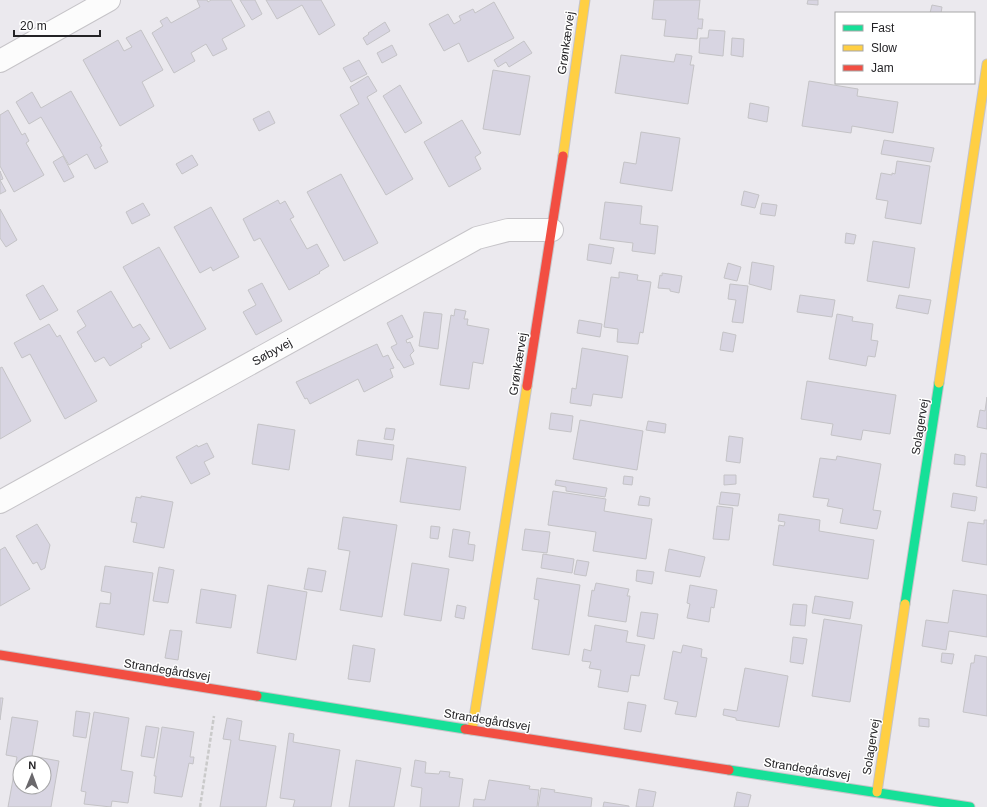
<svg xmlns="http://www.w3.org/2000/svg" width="987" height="807" viewBox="0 0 987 807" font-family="Helvetica,sans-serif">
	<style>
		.building { fill: #d8d5e2; stroke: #c4c3c6; fill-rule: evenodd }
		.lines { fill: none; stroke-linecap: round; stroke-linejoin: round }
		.street-casing { stroke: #c6c4c8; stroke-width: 24 }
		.fast-casing { stroke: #c6c4c8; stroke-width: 11 }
		.slow-casing { stroke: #c6c4c8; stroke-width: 11 }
		.jam-casing { stroke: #c6c4c8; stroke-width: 11 }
		.path { stroke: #cacaca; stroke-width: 2.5; stroke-dasharray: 4 2; stroke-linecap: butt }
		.street { stroke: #fcfcfc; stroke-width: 22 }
		.fast { stroke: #16e098; stroke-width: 9 }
		.slow { stroke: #ffcf43; stroke-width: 9 }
		.jam { stroke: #f24e42; stroke-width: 9 }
		.labels { text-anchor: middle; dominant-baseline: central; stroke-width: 3; stroke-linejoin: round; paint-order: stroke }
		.street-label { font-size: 12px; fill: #242326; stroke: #fff }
	</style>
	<rect width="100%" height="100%" fill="#ebe9ee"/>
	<!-- building -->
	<path class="building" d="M197,0h10l1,2 3,-2h20l14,26 -23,13 5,10 -14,7 -7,-12 -15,9 4,8 -21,12 -22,-40 11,-7 -3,-5 7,-4 4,6 29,-16z
		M240,0h15l7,14 -10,6z
		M266,0h55l14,25 -16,10 -17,-30 -25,14z
		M654,0h46l-2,19h5l-1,10 -4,-1 -1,11 -33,-3 2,-16 -14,-1z
		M808,0h10v5l-11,-1z
		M494,2l20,36 -46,24 -9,-19 -15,8 -15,-27 19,-10 6,10 7,-4 -2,-4 14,-7 2,4z
		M932,5l10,2 -1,6h-11z
		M385,22l5,9 -23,14 -4,-7 6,-4 -1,-1z
		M141,30l22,40 -21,12 12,24 -34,20 -37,-66 35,-20 6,11 8,-4 -6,-9z
		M709,30l16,1 -2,25 -24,-3 1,-15h8z
		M732,38l12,1 -1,18 -12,-2z
		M524,41l8,12 -23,14 -3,-5 -8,5 -4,-7z
		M392,45l5,10 -15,8 -5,-10z
		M676,54l16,2 -2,9h4l-6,39 -73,-11 6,-38 53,7z
		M359,60l8,14 -16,8 -8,-14z
		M493,70l37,6 -10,59 -37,-6z
		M368,76l9,15 -10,6 46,82 -27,16 -46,-80 19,-11 -9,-17z
		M809,81l49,8 -1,7 41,6 -5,31 -41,-7 -1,7 -49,-7z
		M400,85l22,38 -17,10 -22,-37z
		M71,91l31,55 -2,1 8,15 -13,7 -8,-15 -18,11 -28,-48 -12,7 -13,-22 16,-10 9,16z
		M750,103l19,4 -2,15 -19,-4z
		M8,110l14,25 3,-2 4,8 -3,2 18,32 -30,17 -14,-26v-51z
		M269,111l6,12 -16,8 -6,-12z
		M462,120l19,33 -6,4 6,12 -32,18 -25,-45z
		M641,132l39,6 -8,53 -52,-8 4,-21 12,2z
		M884,140l50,8 -3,14 -50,-8z
		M192,155l6,10 -16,9 -6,-10z
		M63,156l11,21 -10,5 -11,-20z
		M897,161l33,5 -9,58 -36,-6 3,-17 -12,-2 5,-26 11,2v-2l3,1z
		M0,171l3,8 -3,1 6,11 -6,3z
		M341,174l37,69 -34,18 -37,-69z
		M744,191l15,4 -4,13 -14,-3z
		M278,200l2,4 5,-3 9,16 -4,2 17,30 10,-5 12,22 -10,6 1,1 -31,17 -29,-52 -6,3 -11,-22z
		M605,202l37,4 -2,18 18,2 -3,28 -23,-3 1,-8 -33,-4z
		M143,203l7,12 -18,9 -6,-12z
		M762,203l15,2 -2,11 -15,-2z
		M211,207l28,50 -26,14 -2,-4 -11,6 -26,-46z
		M0,209l17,31 -11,7 -6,-9z
		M846,233l10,2 -2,9 -9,-1z
		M873,241l42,7 -6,40 -42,-7z
		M589,244l25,4 -3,16 -24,-4z
		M159,247l47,82 -36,20 -47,-82z
		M752,262l22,4 -3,24 -22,-6z
		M728,263l13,4 -4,14 -13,-3z
		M619,272l19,3 -1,5 14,2 -8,51 -3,-1 -2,12 -21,-2 1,-13 -14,-2 7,-50 8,1z
		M662,273l20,3 -3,17 -9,-2v-2l-12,-1 2,-13 2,1z
		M262,283l20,38 -26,14 -13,-23 13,-7 -8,-15z
		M730,284l18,2 -5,37 -11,-1 4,-22 -8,-1z
		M43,285l15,25 -18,10 -14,-25z
		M111,291l22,37 7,-4 10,15 -9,5 1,3 -32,19 -6,-9 -9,5 -18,-30 9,-6 -9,-15z
		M800,295l35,5 -3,17 -35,-5z
		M899,295l32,5 -3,14 -32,-6z
		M455,309l11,2 -2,8h4l-1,6 22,4 -6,35 -10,-2 -4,27 -29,-4 11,-70 3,1z
		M424,312l18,2 -4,35 -19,-3z
		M837,314l16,3 -1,4 21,3 -2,16 7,1 -3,16 -7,-1 -2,10 -37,-7z
		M402,315l11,22 -7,3 1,3 3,-1 4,9 -4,4 4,9 -10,4 -5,-8h-1l-7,-13 6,-3 -10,-21z
		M579,320l23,4 -2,13 -23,-4z
		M49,324l8,13 3,-2 37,66 -32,18 -35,-65 -8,4 -8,-15z
		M723,332l13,3 -3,17 -13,-2z
		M377,344l6,13 5,-2 6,13 -4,1 3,8 -29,15 -6,-13 -48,25 -3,-6 -2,1 -9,-17z
		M582,348l46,8 -6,42 -29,-4 -2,12 -21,-3 2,-15 4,1z
		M2,367l29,54 -31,18v-71z
		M807,381l89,14 -6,39 -27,-4 -2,10 -30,-5 2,-11 -32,-5z
		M987,397v32l-10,-2 3,-17 5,1z
		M551,413l22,3 -2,16 -22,-3z
		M580,420l63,11 -6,39 -64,-11z
		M648,421l18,3 -1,9 -19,-3z
		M258,424l37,6 -6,40 -37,-6z
		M386,428l9,1 -2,11 -9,-1z
		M729,436l14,2 -3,25 -14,-2z
		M358,440l36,5 -2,15 -36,-5z
		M207,443l7,14 -10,5 6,12 -19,10 -15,-27 21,-12 1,2z
		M981,453l6,1v34l-11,-2z
		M955,454l10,2v9l-11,-1z
		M837,456l44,8 -8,46 8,1 -4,18 -37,-6 3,-14 -16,-3 2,-7 -16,-2 7,-39 16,2z
		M407,458l59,9 -6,43 -60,-8z
		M724,475h12v9l-12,1z
		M624,476l9,1 -1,8 -9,-1z
		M556,480l51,8 -2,9 -39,-6v-4l-11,-2z
		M553,491l53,8 -2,12 48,8 -6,40 -53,-8 3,-19 -48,-7z
		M721,492l19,2 -2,12 -19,-2z
		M953,493l24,4 -2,14 -24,-4z
		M141,496l32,6 -9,46 -31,-6 4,-19 -6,-1 5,-25 5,1z
		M640,496l10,2 -1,8 -11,-1z
		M717,506l16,2 -4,32 -16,-1z
		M779,514l41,6 -1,11 55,9 -6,39 -95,-14 6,-40 5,1 1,-4 -7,-1z
		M343,517l54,8 -15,92 -42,-7 10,-59 -12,-2z
		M984,520h3v45l-25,-4 6,-39 16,2z
		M37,524l13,21 -5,23 -4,2 -4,-8 -4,2 -17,-28z
		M431,526l9,1 -2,12 -8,-1z
		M453,529l17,3 -2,12 7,1 -2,16 -24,-4z
		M525,529l25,3 -3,21 -25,-3z
		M5,547l25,42 -30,17v-56z
		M669,549l36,8 -5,20 -35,-6z
		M543,554l31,5 -2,14 -31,-5z
		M577,560l12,2 -3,14 -12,-2z
		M412,563l37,6 -8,52 -37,-6z
		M105,566l48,7 -9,62 -48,-8 4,-24 10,1 1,-11 -10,-2z
		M159,567l15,3 -6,33 -15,-2z
		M308,568l18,3 -4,21 -18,-3z
		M637,570l17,2 -2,12 -16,-3z
		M537,578l43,7 -11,70 -37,-6 7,-49 -5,-1z
		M596,583l33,6 -2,7h3l-4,26 -38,-6 4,-26 2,1z
		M268,585l39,7 -11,68 -39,-7z
		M690,585l27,5 -3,18 -3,-1 -2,15 -22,-4 3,-14 -3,-1z
		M201,589l35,6 -5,33 -35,-5z
		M953,590l34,5v42l-38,-6 -3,19 -24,-4 4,-26 22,3z
		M815,596l38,6 -3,17 -38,-6z
		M793,604l14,1 -2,21 -15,-1z
		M457,605l9,2 -2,12 -9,-2z
		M641,612l17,2 -4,25 -17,-3z
		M824,619l38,6 -12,77 -38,-6z
		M595,625l33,6 -2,11 19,3 -6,31 -8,-1 -3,17 -30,-5 3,-17 -12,-2 2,-6 -9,-1 2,-12 7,2z
		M170,630l12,1 -4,29 -13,-2z
		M793,637l14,2 -4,25 -13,-2z
		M353,645l22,4 -5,33 -22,-3z
		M683,645l19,4 -1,8 6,1 -11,59 -21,-3 3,-12 -14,-3 9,-48 8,2z
		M942,653l12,1 -2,10 -11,-2z
		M975,655l12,2v59l-24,-4 8,-49h3z
		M745,668l43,8 -9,51 -43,-7v-2l-13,-3 1,-6 13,2z
		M0,698h3l-3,22z
		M628,702l18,3 -5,27 -17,-3z
		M76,711l14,2 -4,25 -13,-2z
		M94,712l35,6 -8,52 12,2 -5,31 -16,-2 -1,6 -27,-3 2,-12 -5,-1z
		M12,717l26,4 -6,35 27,5 -8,46h-43l9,-50 -11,-2zM20,763h24v24h-24z
		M227,718l15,3 -3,19 37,6 -10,61h-46l11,-67 -8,-1z
		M919,718l10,1v8l-10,-1z
		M146,726l13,2 -5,30 -13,-2z
		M162,727l32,5 -4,25h4l-1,7 -4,-1 -7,34 -28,-4 2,-17h-2z
		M289,733l5,1 -1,8 47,8 -9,57h-38l2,-7 -15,-2z
		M356,760l45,8 -7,39h-45z
		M415,760l11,2 -1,11 14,1 1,-3 10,1 -1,5 14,2 -4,28h-39l2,-19 -11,-2z
		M489,780l41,6 -1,3 10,1 -2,17h-64l1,-8 11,1z
		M541,788l14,2 -1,2 38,6 -1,9h-53z
		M639,789l17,3 -3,15h-17z
		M737,792l14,3 -3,12h-14z
		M604,802l25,4v1h-26z"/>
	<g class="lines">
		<!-- street casing -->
		<g class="street-casing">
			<path id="street" d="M0,61l109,-61
				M0,502l477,-264 31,-8h44"/>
		</g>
		<!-- fast casing -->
		<g class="fast-casing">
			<path id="fast" d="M905,604l34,-221
				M257,696l208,33
				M729,770l241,37"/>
		</g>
		<!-- slow casing -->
		<g class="slow-casing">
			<path id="slow" d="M563,156l22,-156
				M939,383l48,-319
				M472,730l55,-344
				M877,792l28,-188"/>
		</g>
		<!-- jam casing -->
		<g class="jam-casing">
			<path id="jam" d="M527,386l36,-230
				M0,655l257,41
				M465,729l264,41"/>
		</g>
		<!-- path -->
		<path class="path" d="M200,807l14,-91"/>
		<!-- street -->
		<use href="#street" class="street"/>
		<!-- fast -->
		<use href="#fast" class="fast"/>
		<!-- slow -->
		<use href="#slow" class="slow"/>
		<!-- jam -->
		<use href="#jam" class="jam"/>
	</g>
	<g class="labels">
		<!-- street labels -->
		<g class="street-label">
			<text transform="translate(566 43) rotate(-82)">Grønkærvej</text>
			<text transform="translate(272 352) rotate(-29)">Søbyvej</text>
			<text transform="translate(518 364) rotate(-81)">Grønkærvej</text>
			<text transform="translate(920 427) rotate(-81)">Solagervej</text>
			<text transform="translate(167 670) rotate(9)">Strandegårdsvej</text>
			<text transform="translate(487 720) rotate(9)">Strandegårdsvej</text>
			<text transform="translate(871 747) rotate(-81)">Solagervej</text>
			<text transform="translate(807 769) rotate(9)">Strandegårdsvej</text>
		</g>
	</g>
	<!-- legend -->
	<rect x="835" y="12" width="140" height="72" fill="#ffffff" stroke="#a7a7a8"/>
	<rect x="843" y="25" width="20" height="6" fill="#16e098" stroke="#a7a7a8"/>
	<text x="871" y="32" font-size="12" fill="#242326">Fast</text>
	<rect x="843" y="45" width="20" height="6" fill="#ffcf43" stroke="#a7a7a8"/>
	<text x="871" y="52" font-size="12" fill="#242326">Slow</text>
	<rect x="843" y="65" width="20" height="6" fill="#f24e42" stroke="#a7a7a8"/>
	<text x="871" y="72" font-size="12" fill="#242326">Jam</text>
	<!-- north arrow -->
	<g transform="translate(32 775) rotate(1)"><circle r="19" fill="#ffffff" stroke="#a7a7a8"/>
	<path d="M0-3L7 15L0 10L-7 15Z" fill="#6a686c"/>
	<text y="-6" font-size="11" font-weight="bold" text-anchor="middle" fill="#242326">N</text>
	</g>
	<!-- scale -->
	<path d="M14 30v6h86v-6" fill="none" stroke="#242326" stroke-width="2"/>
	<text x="20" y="30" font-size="12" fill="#242326" stroke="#ffffff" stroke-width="3" paint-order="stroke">20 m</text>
</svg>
